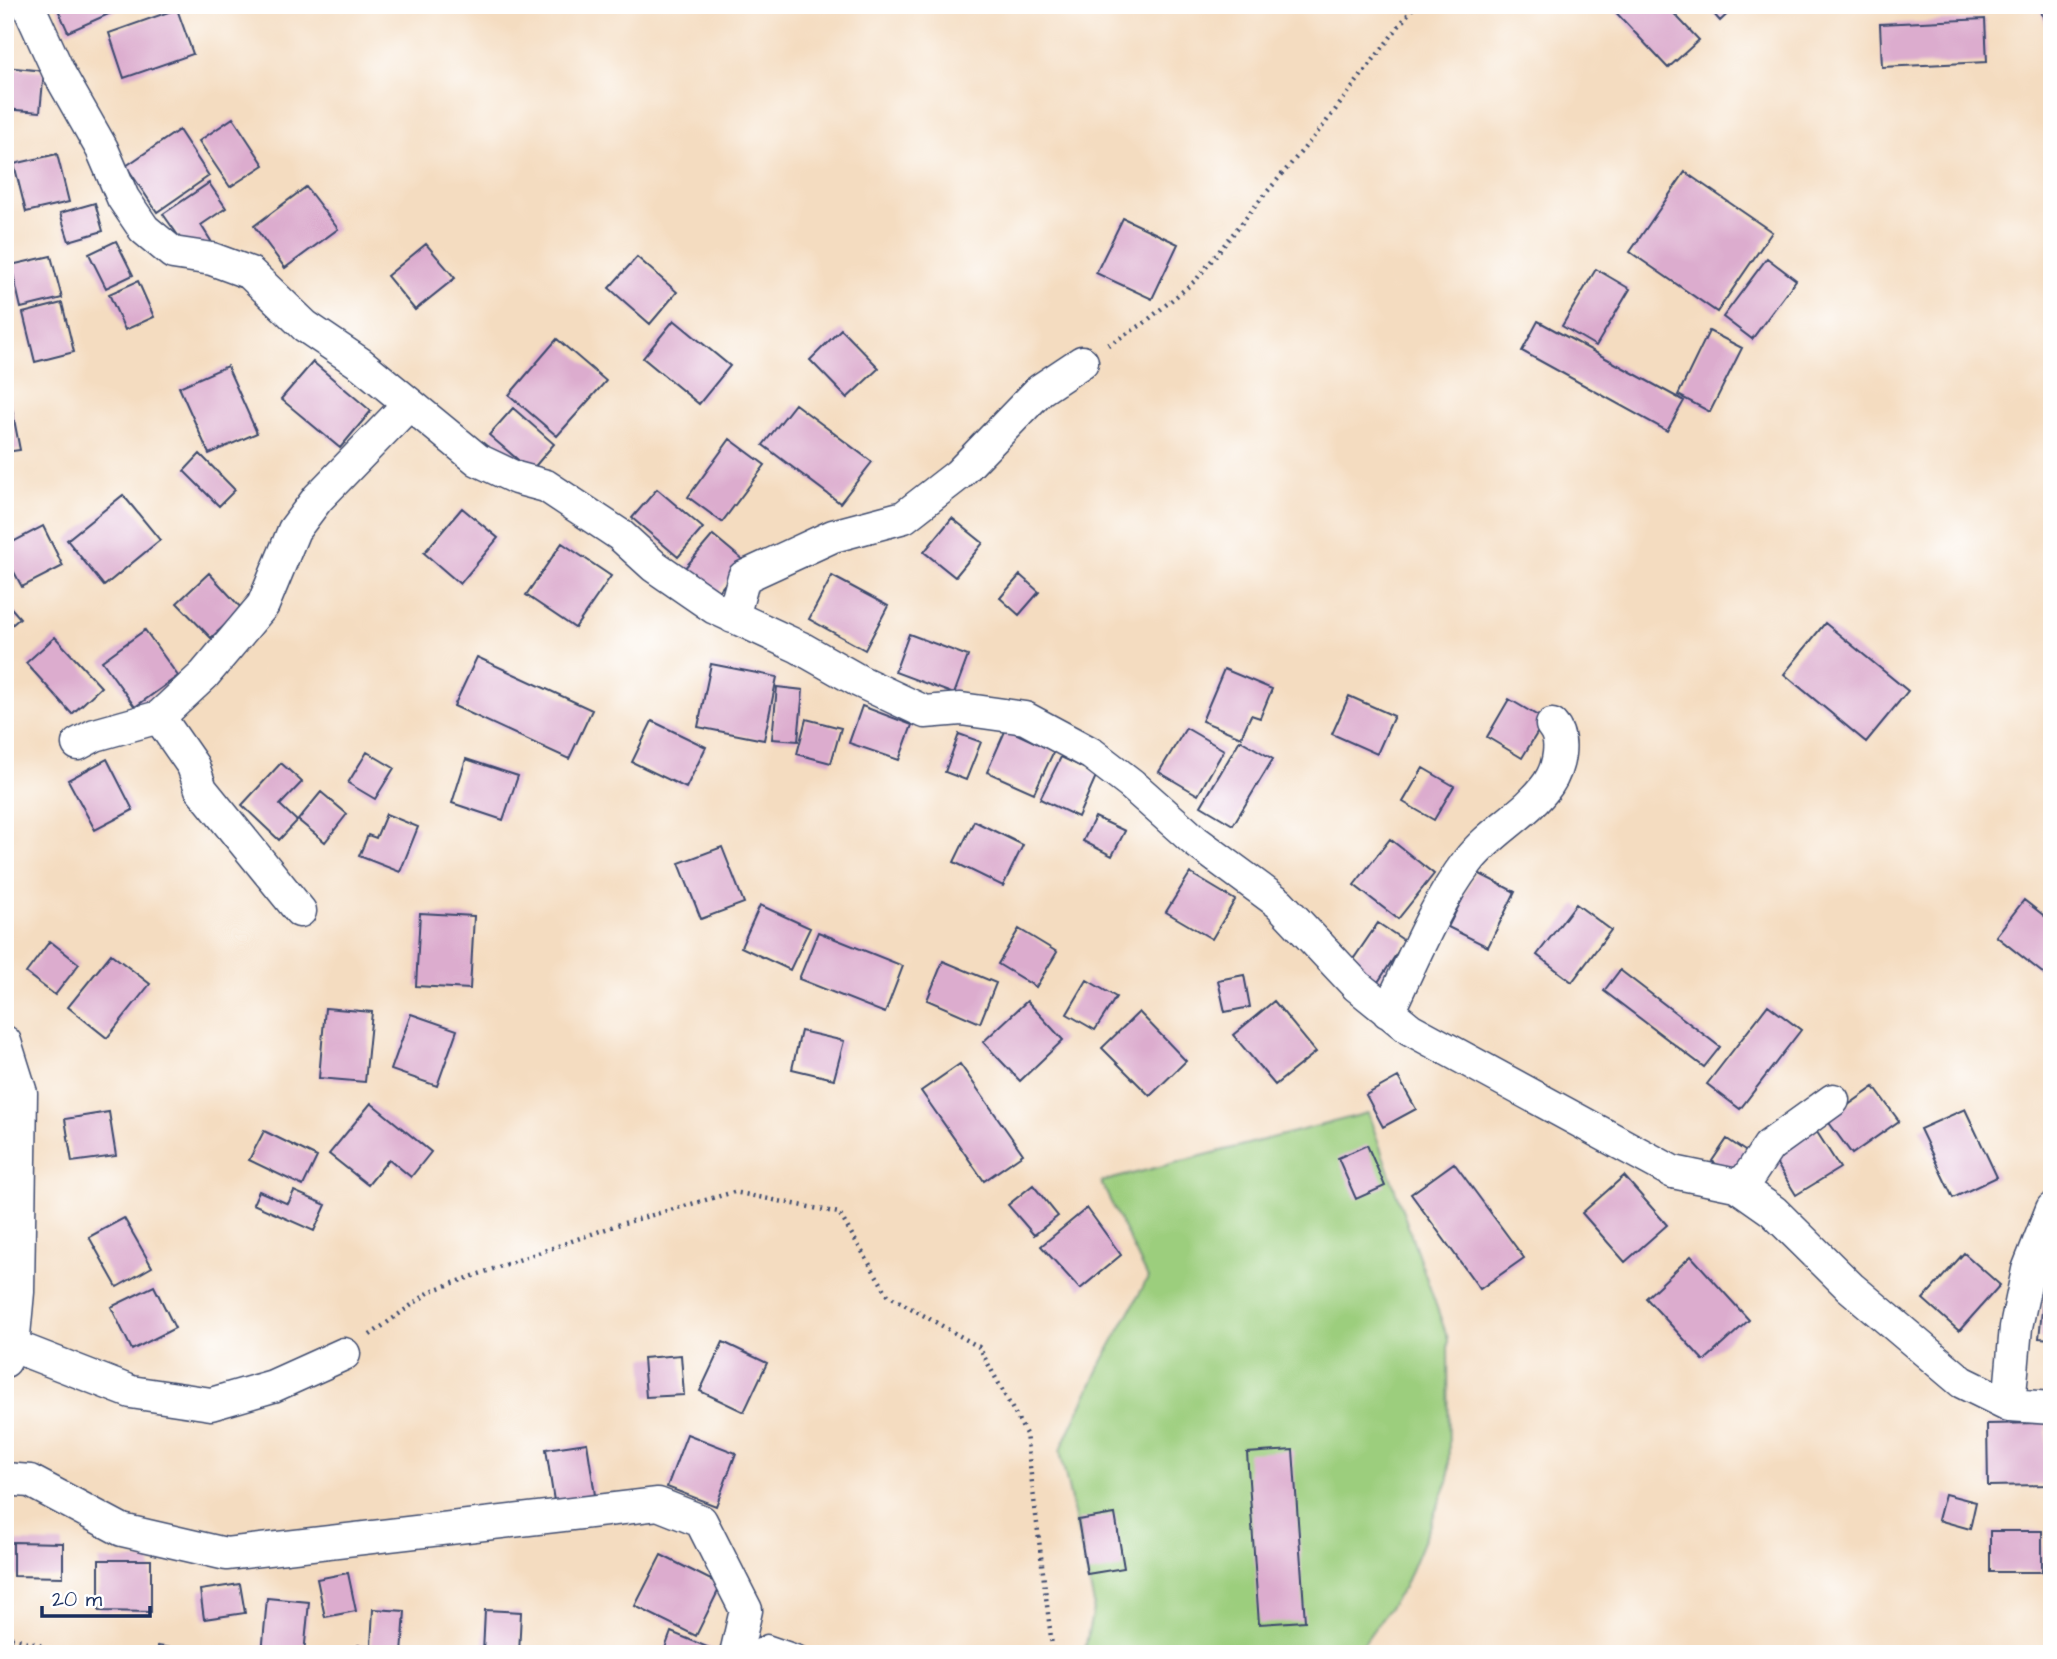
<svg xmlns="http://www.w3.org/2000/svg" width="2057" height="1659" viewBox="0 0 2057 1659" font-family="'Architects Daughter',sans-serif">
	<style>
		.green { fill: #9cce7d; stroke: #5c7e6e; stroke-width: 2 }
		.building { fill: #dcacce }
		.lines { fill: none; stroke-linecap: round; stroke-linejoin: round }
		.lane-casing { stroke: #3c496d; stroke-width: 19 }
		.street-casing { stroke: #3c496d; stroke-width: 35 }
		.path { stroke: #3c496d; stroke-width: 4.5; stroke-dasharray: 2 5; stroke-linecap: butt }
		.lane { stroke: #fff; stroke-width: 16 }
		.street { stroke: #fff; stroke-width: 32 }
	</style>
	<rect width="100%" height="100%" fill="#fff"/>
	<filter id="ink" filterUnits="userSpaceOnUse"><feTurbulence type="fractalNoise" baseFrequency=".0143" numOctaves="2"/><feDisplacementMap in="SourceGraphic" scale="14" xChannelSelector="R" yChannelSelector="G"/><feConvolveMatrix kernelMatrix="1 2 1 2 8 2 1 2 1" color-interpolation-filters="sRGB"/></filter>
	<filter id="wash" filterUnits="userSpaceOnUse"><feTurbulence type="fractalNoise" baseFrequency=".00686" numOctaves="4" result="noise"/><feDisplacementMap in="SourceGraphic" scale="28" xChannelSelector="R" yChannelSelector="G"/><feGaussianBlur stdDeviation="1.57" result="paint"/><feColorMatrix in="noise" values="0 0 0 0 0 0 0 0 0 0 0 0 0 0 0 0 0 1.4 0 .05"/><feComposite in="paint" operator="in"/></filter>
	<g filter="url(#wash)">
		<rect width="100%" height="100%" fill="#f4dcc0"/>
		<!-- green -->
		<path class="green" d="M1368,1113l80,226 1,140 -45,108 -48,67h-272l10,-50 -34,-153 43,-91 45,-82 -47,-96z"/>
		<g id="blocks">
			<!-- building -->
			<path class="building" d="M56,5h73l-61,27z
				M1609,5h57l33,35 -31,28z
				M1706,5h31l-17,16z
				M2039,5h13v26l-4,1z
				M177,9l16,45 -69,24 -15,-45z
				M1985,19l2,43 -105,5 -2,-43z
				M5,67l39,4 -4,41 -35,-3z
				M233,118l31,47 -34,22 -31,-46z
				M179,130l30,46 -52,36 -31,-46z
				M57,154l12,48 -43,10 -12,-48z
				M1685,172l87,60 -55,80 -87,-60z
				M209,183l17,25 -25,17 10,16 -20,13 -28,-40z
				M306,187l32,42 -53,39 -31,-42z
				M95,203l8,28 -34,10 -9,-28z
				M1123,218l55,26 -26,55 -56,-26z
				M116,241l17,34 -27,13 -17,-34z
				M426,244l29,34 -40,32 -28,-34z
				M51,256l11,42 -41,10 -10,-43z
				M637,257l40,35 -27,32 -41,-36z
				M1767,258l29,22 -44,59 -29,-22z
				M1596,269l34,20 -34,57 -34,-20z
				M138,281l16,36 -29,13 -16,-36z
				M62,303l12,49 -39,10 -12,-49z
				M674,320l56,46 -31,38 -56,-46z
				M1538,321l146,80 -17,30 -145,-80z
				M841,329l38,39 -32,30 -37,-38z
				M1709,331l33,17 -32,64 -32,-17z
				M557,339l49,42 -49,55 -48,-41z
				M313,362l58,49 -31,37 -59,-49z
				M227,366l30,67 -48,21 -30,-67z
				M10,399l10,51 -15,2v-52z
				M795,404l77,58 -32,41 -77,-58z
				M513,408l41,36 -23,27 -42,-36z
				M730,439l35,26 -43,57 -34,-25z
				M200,454l35,36 -16,16 -35,-35z
				M657,489l46,39 -25,29 -46,-39z
				M123,495l37,45 -56,46 -37,-46z
				M462,508l36,30 -38,46 -36,-31z
				M952,518l31,25 -28,34 -31,-25z
				M43,526l20,40 -41,21 -17,-32v-9z
				M713,535l31,26 -29,35 -31,-27z
				M562,543l49,33 -36,52 -49,-33z
				M209,573l33,36 -31,29 -34,-35z
				M1020,575l19,17 -20,23 -19,-17z
				M832,576l56,30 -23,44 -56,-31z
				M5,601l15,17 -15,13z
				M1825,623l83,68 -42,51 -82,-68z
				M145,630l33,46 -43,31 -33,-46z
				M909,634l59,22 -14,38 -59,-22z
				M55,637l46,50 -29,27 -46,-51z
				M477,657l115,53 -23,49 -115,-53z
				M711,664l66,13 -13,63 -66,-13z
				M1224,669l48,20 -12,29 -9,-3 -10,22 -39,-16z
				M777,687l26,3 -5,51 -26,-2z
				M1349,696l45,20 -17,38 -45,-20z
				M1509,699l36,21 -23,38 -35,-21z
				M862,706l50,19 -13,35 -50,-17z
				M806,719l35,9 -10,35 -34,-9z
				M652,721l54,26 -20,41 -54,-26z
				M1186,728l38,22 -26,45 -39,-23z
				M1006,729l48,22 -20,42 -47,-21z
				M959,734l22,8 -15,38 -21,-8z
				M1240,740l33,19 -40,66 -32,-19z
				M367,752l27,16 -19,31 -27,-16z
				M1061,757l36,17 -19,43 -38,-18z
				M107,759l26,51 -38,20 -27,-50z
				M466,759l52,17 -15,44 -51,-17z
				M281,763l21,19 -22,23 17,16 -18,19 -37,-35z
				M1423,768l31,18 -20,34 -31,-18z
				M321,792l26,22 -22,28 -27,-22z
				M386,814l32,13 -18,45 -41,-16 9,-21 8,3z
				M1095,817l30,14 -13,25 -29,-15z
				M974,821l49,24 -20,41 -49,-24z
				M1390,839l44,35 -36,45 -44,-34z
				M722,847l22,56 -43,16 -22,-56z
				M1476,872l39,20 -27,55 -40,-20z
				M1190,873l45,27 -23,39 -46,-27z
				M2024,900l28,22v53l-3,3 -53,-42z
				M1576,904l35,26 -39,52 -35,-27z
				M760,905l50,23 -20,42 -49,-23z
				M420,913l54,3 -4,73 -54,-3z
				M1378,923l27,18 -27,41 -28,-18z
				M1019,929l38,23 -21,35 -38,-23z
				M818,932l85,34 -18,47 -86,-34z
				M50,941l29,23 -24,31 -29,-22z
				M111,954l39,30 -43,54 -39,-31z
				M943,961l53,22 -16,40 -53,-23z
				M1620,970l100,77 -16,20 -100,-76z
				M1244,975l6,32 -25,5 -7,-32z
				M1087,980l29,17 -21,33 -28,-16z
				M1027,1001l36,39 -43,41 -37,-39z
				M1274,1001l42,51 -41,33 -42,-50z
				M1768,1005l33,25 -61,79 -33,-25z
				M325,1008l47,4 -7,70 -46,-4z
				M1139,1012l47,49 -36,35 -48,-48z
				M411,1014l46,16 -20,56 -46,-16z
				M801,1031l43,10 -10,38 -42,-10z
				M960,1064l63,90 -39,27 -63,-90z
				M1398,1077l18,32 -33,18 -17,-32z
				M1874,1087l25,34 -47,33 -25,-34z
				M371,1103l60,49 -20,25 -22,-18 -21,26 -39,-31z
				M1965,1109l32,68 -44,21 -33,-69z
				M109,1112l7,44 -44,6 -7,-43z
				M1815,1129l25,39 -44,27 -24,-39z
				M264,1131l53,26 -14,29 -54,-26z
				M1727,1139l24,16 -16,22 -23,-16z
				M1367,1145l18,41 -29,13 -18,-41z
				M1454,1163l70,95 -44,31 -69,-95z
				M1624,1176l43,49 -42,37 -43,-49z
				M1033,1185l25,31 -24,19 -26,-30z
				M259,1191l29,13 6,-13 32,14 -12,26 -61,-27z
				M1087,1208l34,47 -41,34 -39,-43z
				M124,1218l28,49 -35,20 -28,-50z
				M1964,1253l36,32 -41,46 -36,-32z
				M1691,1256l58,64 -45,41 -58,-63z
				M154,1286l21,42 -43,22 -21,-43z
				M2044,1293l8,1v45l-13,-1z
				M723,1342l44,21 -23,49 -44,-21z
				M681,1355l3,40 -38,2 -3,-39z
				M2046,1423l1,62 -59,1 -1,-62z
				M687,1434l49,19 -20,53 -49,-19z
				M587,1443l8,52 -41,6 -8,-52z
				M1293,1450l12,171 -46,3 -12,-171z
				M1945,1494l31,8 -6,27 -32,-9z
				M1115,1514l9,54 -37,6 -9,-54z
				M1990,1531h52v41h-52z
				M13,1542l50,1v34l-50,-1z
				M661,1555l60,30 -25,51 -61,-30z
				M99,1560h52v52l-52,-1z
				M348,1573l8,38 -31,6 -8,-38z
				M240,1584l5,29 -41,6 -4,-29z
				M267,1598l42,4 -5,52h-42z
				M373,1609l32,2 -3,43h-45l1,-9 13,1z
				M485,1610l36,2 -2,42 -36,-1z
				M671,1632l46,19 -1,3h-53z
				M158,1646l42,6v2h-43z"/>
		</g>
	</g>
	<g filter="url(#ink)">
		<use href="#blocks" fill-opacity="0" stroke="#3c496d" stroke-width="2"/>
		<g class="lines">
			<!-- lane casing -->
			<g class="lane-casing">
				<path id="lane" d="M746,1654l21,-11 32,11"/>
			</g>
			<!-- street casing -->
			<g class="street-casing">
				<path id="street" d="M28,5l32,70 42,74 21,49 21,31 29,24 39,6 38,14 55,53 56,38 117,96 38,18 30,8 74,49 34,31 61,42 84,39 60,34 66,31 36,-3 64,9 67,36 39,30 64,57 84,62 78,83 53,43 263,143 63,13 37,26 77,76 112,95 47,23 43,3
					M733,617l11,-40 89,-41 71,-19 54,-42 82,-85 42,-28
					M159,717l34,49 8,23 99,122
					M78,744l17,-9 64,-18 45,-42 59,-70 31,-75 24,-32 91,-94
					M1388,1012c24,-50 46,-106 80,-151 23,-30 58,-46 80,-77 11,-16 17,-45 4,-59
					M5,1042l16,51 -3,199 -5,54 -8,15
					M1736,1185l11,-6 22,-33 64,-46
					M13,1346l118,46 80,12 62,-18 71,-32
					M2009,1405l7,-78 12,-57 24,-61
					M5,1479l25,2 92,49 104,24 432,-50 43,17 45,89 -10,44"/>
			</g>
			<!-- path -->
			<path class="path" d="M1108,345l35,-21 53,-44 65,-81 62,-73 92,-121
				M370,1335l61,-44 186,-66 117,-33 105,21 49,82 91,52 47,87 27,220
				M5,1636l33,8 15,10"/>
			<!-- lane -->
			<use href="#lane" class="lane"/>
			<!-- street -->
			<use href="#street" class="street"/>
		</g>
	</g>
	<!-- margin -->
	<rect width="2057" height="1659" fill="none" stroke="#fff" stroke-width="28"/>
	<!-- scale -->
	<path d="M42 1606v10h108v-10" fill="none" stroke="#1b2f5e" stroke-width="3.5"/>
	<text x="52" y="1606" font-size="21" fill="#1b2f5e" stroke="#ffffff" stroke-width="5" paint-order="stroke">20 m</text>
</svg>
